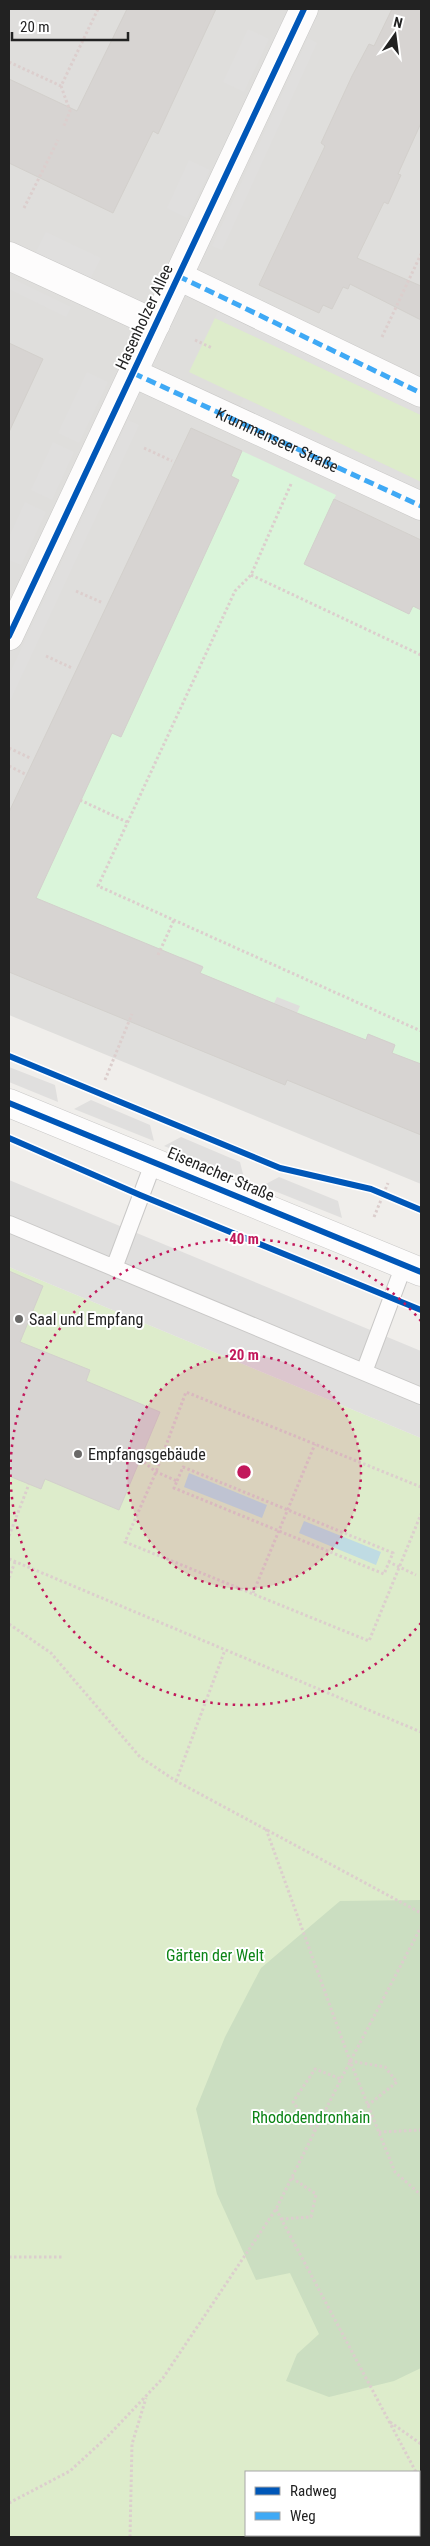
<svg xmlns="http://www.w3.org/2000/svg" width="430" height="2546" viewBox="0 0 430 2546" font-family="'Roboto Condensed',sans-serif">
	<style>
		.residential { fill: #dfdedc }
		.grass { fill: #ddeccb; fill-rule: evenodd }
		.forest { fill: #cbdec1 }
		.park { fill: #daf5da }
		.parking { fill: #e0dfde }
		.water { fill: #bfdbe3 }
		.building { fill: #d7d4d2; stroke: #d3d0cc }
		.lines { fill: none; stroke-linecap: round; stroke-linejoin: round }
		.service-casing { stroke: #c9c8c7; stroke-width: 18 }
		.minor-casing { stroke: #c9c8c7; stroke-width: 29 }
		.tertiary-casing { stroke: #c9c8c7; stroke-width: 29 }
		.path { stroke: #dccecd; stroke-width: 3; stroke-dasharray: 2.5 2.5; stroke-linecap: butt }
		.service { stroke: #fdfcfc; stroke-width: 16 }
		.minor { stroke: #fdfcfc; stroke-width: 28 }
		.tertiary { stroke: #fdfcfc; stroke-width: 28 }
		.quiet { stroke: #3fa9f5; stroke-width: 5; stroke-dasharray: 10 5; stroke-linecap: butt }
		.cycleway-casing { stroke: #fff; stroke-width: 9 }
		.cycleway { stroke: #0057b8; stroke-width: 6 }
		.ring { fill: none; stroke: #c2185b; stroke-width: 2.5; stroke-dasharray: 2.5 5 }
		.poi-dot { fill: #6a6968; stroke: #fff; stroke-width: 2 }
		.labels { text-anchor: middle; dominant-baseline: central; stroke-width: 4; stroke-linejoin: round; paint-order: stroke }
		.street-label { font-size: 16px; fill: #222; stroke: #fff }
		.poi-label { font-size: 16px; fill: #222; stroke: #fff; text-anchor: start }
		.park-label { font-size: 16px; fill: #0c8416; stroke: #fff }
		.centre { fill: #c2185b; stroke: #fff; stroke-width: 2.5 }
		.ring-label { font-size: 15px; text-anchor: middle; font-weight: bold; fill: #c2185b; stroke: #fff; stroke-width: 4; stroke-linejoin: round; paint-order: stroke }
	</style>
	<rect width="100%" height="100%" fill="#f0eeeb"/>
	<!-- residential -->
	<path class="residential" d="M9,9h412v1175l-412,-169z"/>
	<!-- grass -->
	<path class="grass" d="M215,318l206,97v67l-232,-110z
		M9,1267l412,171v1099h-412zM246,2472h173v63h-173z"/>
	<!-- forest -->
	<path class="forest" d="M421,1900v468l-27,13 -65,16 -43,-16 11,-27 22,-20 -29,-61 -34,7 -39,-86 -21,-85 29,-72 36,-69 79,-67z"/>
	<!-- park -->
	<path class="park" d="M242,451l94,44 -32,69 105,50 4,-8 8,4v454l-29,-11 3,-9 -27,-10 -2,6 -69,-27 3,-7 -23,-9 -3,6 -74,-30 3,-7 -22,-9 -3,6 -38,-22 -79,-33 -3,5 -31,-12 85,-168 8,4z"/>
	<!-- parking -->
	<path class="parking" d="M248,29l21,10 -25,53 -21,-10z
		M308,38l9,5 -95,207 -10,-4z
		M189,160l21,10 -23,48 -20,-10z
		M46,232l55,26 -11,21 -55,-25z
		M9,277l62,30 -5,10 -57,-28z
		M221,306l200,95v14l-206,-97z
		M87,372l21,10 -29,61 -21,-10z
		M244,398l177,84v12l-182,-86z
		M128,420l11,5 -130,278v-28z
		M53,442l21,10 -22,48 -21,-10z
		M25,502l21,10 -25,53 -12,-5v-23z
		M9,1067l46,18 3,17 -49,-20z
		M91,1100l59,25 4,16 -80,-32z
		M181,1137l59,25 4,16 -80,-32z
		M279,1177l59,24 4,17 -80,-32z
		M9,1180l412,171v87l-412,-171z"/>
	<!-- water -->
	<path class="water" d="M189,1473l78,32 -5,13 -78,-31z
		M304,1521l77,31 -5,13 -77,-32z"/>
	<!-- building -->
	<path class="building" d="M127,9h89l-58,125 -5,-3 -40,82 -104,-50v-84l68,32z
		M392,9h29v114l-23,51 3,1 -13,29 -4,-2 -27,56 64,28v34l-71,-36 -2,5 -5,-2 -11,22 -9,-4 -4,8 -60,-28 66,-139 -4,-3 31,-67 17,-32 5,2z
		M9,343l34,16 -34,73z
		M191,428l51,23 -11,25 8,4 -118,257 -9,-4 -76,165 167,69 -3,6 97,40 69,27 2,-6 27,11 -3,8 29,11v71l-134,-55 -2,5 -276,-113v-160z
		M334,499l87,41v70l-8,-4 -4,8 -105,-50z
		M9,1271l34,15 -23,56 70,28 -4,11 74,31 -41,98 -74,-31 -4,10 -32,-13z"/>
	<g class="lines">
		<!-- service casing -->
		<g class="service-casing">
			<path id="service" d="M9,1224l412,172
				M114,1268l40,-107
				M364,1372l40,-107"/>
		</g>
		<!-- minor casing -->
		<g class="minor-casing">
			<g id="minor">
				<path d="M9,256l147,68"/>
				<path d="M178,276l243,117"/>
				<path id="s1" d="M133,373l288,133"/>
				<path d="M9,636l295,-627"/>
			</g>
		</g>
		<!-- tertiary casing -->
		<g class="tertiary-casing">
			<path id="tertiary" d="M9,1103l412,169"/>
		</g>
		<!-- path -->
		<path class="path" d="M9,62l52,24 37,-77
			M61,86l9,25 -6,15
			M24,208l34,-68
			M382,337l39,-83
			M195,340l17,8
			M144,448l28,13
			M291,484l-40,91 -16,16 -137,295 323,145
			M251,575l170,80
			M76,591l27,12
			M46,656l26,12
			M9,748l21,10
			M9,766l18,9
			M80,800l47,22
			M158,955l16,-35
			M105,1080l27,-66
			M374,1217l14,-34
			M144,1462l12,10 21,9 -3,7 210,86 5,-12 27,13
			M177,1481l6,-14 210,86 -4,9
			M421,1487l-235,-95 -30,80 -31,70 244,99 52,-127
			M9,1536l20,-52
			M9,1559l412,173
			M9,1578l6,-16
			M253,1593l62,-149
			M9,1624l42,29 89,104 36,24 245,132
			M176,1781l49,-131
			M266,1829l84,232 45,111 26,23
			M350,2061l35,6 12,15 -30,24
			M315,2131l-22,-29 22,-33 26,10
			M379,2132l42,-2
			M276,2209l140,263
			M281,2219l30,-2 5,-23 -24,-16
			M9,2257h53
			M390,2422l31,22
			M419,2477l2,5
			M9,2503l61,-32 38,-35 55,-58 113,-169 65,-130 80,-152
			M130,2537l2,-93 14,-46"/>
		<!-- service -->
		<use href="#service" class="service"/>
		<!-- minor -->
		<use href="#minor" class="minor"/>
		<!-- tertiary -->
		<use href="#tertiary" class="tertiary"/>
		<!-- quiet -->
		<path class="quiet" d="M178,276l243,117
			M133,373l288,133"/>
		<!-- cycleway casing -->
		<g class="cycleway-casing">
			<path id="cycleway" d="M9,636l295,-627
				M9,1056l271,112 91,21 50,21
				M9,1103l412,169
				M9,1138l131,57 281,115"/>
		</g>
		<!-- cycleway -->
		<use href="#cycleway" class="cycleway"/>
	</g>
	<!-- distance rings -->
	<circle cx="244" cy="1472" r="117" fill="#c2185b" fill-opacity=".12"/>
	<g class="ring">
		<circle cx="244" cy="1472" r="117"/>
		<path d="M421 1623A233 233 0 1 1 421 1321"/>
	</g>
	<!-- markers -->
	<g class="poi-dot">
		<circle cx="19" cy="1319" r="5"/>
		<circle cx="78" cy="1454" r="5"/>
	</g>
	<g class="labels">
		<!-- street labels -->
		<g class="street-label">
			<text transform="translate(144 317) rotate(-65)">Hasenholzer Allee</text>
			<text stroke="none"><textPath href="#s1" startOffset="159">Krummenseer Straße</textPath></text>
			<text transform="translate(221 1174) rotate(23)">Eisenacher Straße</text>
		</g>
		<!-- poi labels -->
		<g class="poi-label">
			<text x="29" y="1319">Saal und Empfang</text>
			<text x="88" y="1454">Empfangsgebäude</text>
		</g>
		<!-- park labels -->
		<g class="park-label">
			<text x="215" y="1955">Gärten der Welt</text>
			<text x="311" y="2117">Rhododendronhain</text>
		</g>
	</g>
	<circle cx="244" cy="1472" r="8" class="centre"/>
	<g class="ring-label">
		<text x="244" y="1244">40 m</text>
		<text x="244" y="1360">20 m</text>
	</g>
	<!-- border -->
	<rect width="430" height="2546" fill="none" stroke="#222222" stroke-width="20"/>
	<!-- legend -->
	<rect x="245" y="2471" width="175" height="65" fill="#ffffff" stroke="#a7a7a7"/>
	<rect x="255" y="2487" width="25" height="8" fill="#0057b8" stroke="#a7a7a7"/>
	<text x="290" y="2496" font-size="15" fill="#222222">Radweg</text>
	<rect x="255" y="2512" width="25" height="8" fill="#3fa9f5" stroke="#a7a7a7"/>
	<text x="290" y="2521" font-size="15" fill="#222222">Weg</text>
	<!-- north arrow -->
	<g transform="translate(395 35) rotate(14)" stroke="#ffffff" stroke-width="4" paint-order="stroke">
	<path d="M0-4L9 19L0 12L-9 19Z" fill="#222222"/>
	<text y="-8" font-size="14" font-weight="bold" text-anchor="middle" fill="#222222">N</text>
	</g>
	<!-- scale -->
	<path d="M12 32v8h116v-8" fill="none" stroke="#222222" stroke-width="2.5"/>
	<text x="20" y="32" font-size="15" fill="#222222" stroke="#ffffff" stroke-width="4" paint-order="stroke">20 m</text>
</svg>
